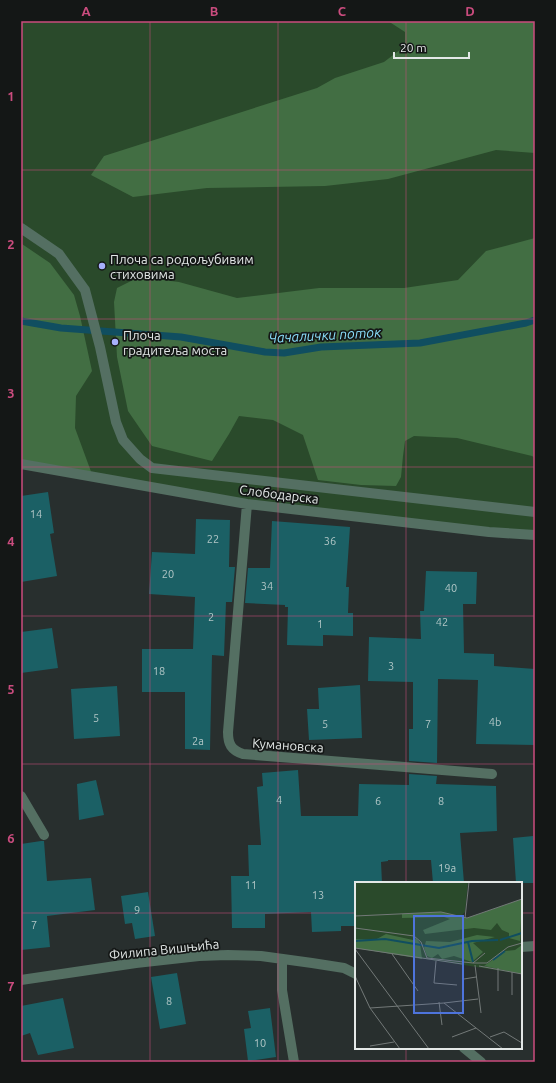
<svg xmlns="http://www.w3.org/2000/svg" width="556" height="1083" viewBox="0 0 556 1083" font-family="Ubuntu,sans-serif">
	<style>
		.green { fill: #2a4a2b }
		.forest { fill: #426e43 }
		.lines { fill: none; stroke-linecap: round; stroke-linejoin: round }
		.stream { stroke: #104e60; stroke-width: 7 }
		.building { fill: #1b6065 }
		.service { stroke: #546f62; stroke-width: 10 }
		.minor { stroke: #546f62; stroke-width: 10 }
		.grid { fill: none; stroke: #ca4c7e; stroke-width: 1; stroke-opacity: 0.55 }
		.poi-dot { fill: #a7b0fc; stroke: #141716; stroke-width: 1.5 }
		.labels { text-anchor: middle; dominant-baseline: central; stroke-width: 3.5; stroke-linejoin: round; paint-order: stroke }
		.number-label { font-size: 11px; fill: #b1c6c6 }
		.poi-label { font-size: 13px; fill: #e3e8e7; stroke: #141716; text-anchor: start }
		.street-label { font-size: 13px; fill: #e3e8e7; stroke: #141716 }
		.water-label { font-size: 14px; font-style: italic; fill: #89ddf9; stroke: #141716 }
		.inset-river { fill: none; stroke: #104e60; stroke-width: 2 }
		.inset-road { fill: none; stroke: #737978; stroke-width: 1 }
		.view { fill: #4e74dc; fill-opacity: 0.15; stroke: #4e74dc; stroke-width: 2 }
		.inset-edge { fill: none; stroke: #e3e8e7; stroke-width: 2 }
		.neatline { fill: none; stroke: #ca4c7e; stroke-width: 1.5 }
		.grid-label { font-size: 13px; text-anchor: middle; font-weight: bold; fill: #ca4c7e }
	</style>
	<rect width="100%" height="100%" fill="#282f2e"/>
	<!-- green -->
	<path class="green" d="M21,21h514v514l-288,-31 -226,-40z"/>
	<!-- forest -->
	<path class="forest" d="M388,21h147v132l-39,-3 -108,29 -63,7 -118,2 -74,9 -42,-22 13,-19 213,-68 18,-10 49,-16 21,-16v-14z
		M535,238v220l-3,-2 -75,-18 -43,-2 -9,5 -2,15 -2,21 -5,9 -35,-1 -43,-5 -15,-45 -30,-15 -34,-4 -10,18 -17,27 -60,-15 -24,-35 -11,-54 -3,-55 3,-14 22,-11 40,5 58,16 82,-10h85l54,-8 28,-29z
		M22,244l28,19 24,32 6,21 12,55 -16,25 -1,32 18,49 -72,-13v-219z"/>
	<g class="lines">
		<!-- stream -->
		<path class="stream" d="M21,321l40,7 120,9 84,15 19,1 37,-6 99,-4 106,-20 9,-3"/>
	</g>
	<!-- building -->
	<path class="building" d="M48,492l6,41 -4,1 7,42 -36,6v-86z
		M196,519l34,1 -1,47h6l-3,35h-6l-2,54 -12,-1 -2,95 -25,-1v-57h-43v-43h51l2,-52 -46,-3 3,-42 43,2z
		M272,521l78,6 -4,60h3l-1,26h5v23l-30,-1v11l-36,-1 1,-38h-3v-2l-40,-2 3,-35h22z
		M426,571l51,1 -1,32h-13l1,49 30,1v12l41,3v76l-59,-1 2,-64 -40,-1 -1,84 -28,-2v-32h4v-47l-45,-1 1,-44 52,2 -1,-28h4z
		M52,628l6,40 -37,5v-41z
		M360,685l2,53 -53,2 -2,-31h12l-1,-21z
		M117,686l3,50 -46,3 -3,-50z
		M298,770l3,46h57l1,-32 50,1v-11l28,2 -1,8 60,2 1,45 -37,2 4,50h-31l-2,-23h-43v1l-7,1 1,21h-26v43h-15v5l-29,1 -1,-20 -46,2v14h-33l-1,-52h18l-1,-31h13l-4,-58 6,-1 -1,-13z
		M96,780l8,35 -25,5 -2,-36z
		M533,836l2,47h-19l-3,-45z
		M41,841h3l3,40 44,-3 4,32 -48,6 3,31 -29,3v-106z
		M148,892l7,44 -20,3 -3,-16 -7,1 -4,-28z
		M177,973l9,51 -26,5 -9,-52z
		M63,998l11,50 -36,7 -8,-22 -9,3v-30z
		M270,1008l6,49 -28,4 -4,-32 7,-1 -3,-17z"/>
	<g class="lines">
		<!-- service -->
		<path class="service" d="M21,228l38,26 26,36 15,57 16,75 7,18 17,19 12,9 383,44"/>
		<!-- minor -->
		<path class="minor" d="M21,464l226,40 242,28 46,3
			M247,504l-19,228c0,12 3,18 15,22l249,20
			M21,796l23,39
			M521,947l14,-1
			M282,959v31l12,72
			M21,980l115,-17 63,-7 29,-1 33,1 51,7 32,5 12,6
			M464,1048l17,14"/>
	</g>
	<!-- grid -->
	<path class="grid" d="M150,21v1041M278,21v1041M406,21v862M21,170h514M21,319h514M21,467h514M21,616h514M21,764h514M21,913h335M521,913h14M406,1048v14"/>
	<!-- markers -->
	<g class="poi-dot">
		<circle cx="102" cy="266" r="4"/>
		<circle cx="115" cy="342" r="4"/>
	</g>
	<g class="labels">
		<!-- number labels -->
		<g class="number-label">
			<text x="36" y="514">14</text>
			<text x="213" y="539">22</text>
			<text x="330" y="541">36</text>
			<text x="168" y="574">20</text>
			<text x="267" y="586">34</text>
			<text x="451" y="588">40</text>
			<text x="211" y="617">2</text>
			<text x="442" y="622">42</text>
			<text x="320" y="624">1</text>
			<text x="391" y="666">3</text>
			<text x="159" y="671">18</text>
			<text x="96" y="718">5</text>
			<text x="495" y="722">4b</text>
			<text x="325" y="724">5</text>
			<text x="428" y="724">7</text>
			<text x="198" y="741">2a</text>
			<text x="279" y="800">4</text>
			<text x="378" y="801">6</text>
			<text x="441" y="801">8</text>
			<text x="447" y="868">19a</text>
			<text x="251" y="885">11</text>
			<text x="318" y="895">13</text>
			<text x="137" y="910">9</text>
			<text x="34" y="925">7</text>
			<text x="169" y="1001">8</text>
			<text x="260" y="1043">10</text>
		</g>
		<!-- poi labels -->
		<g class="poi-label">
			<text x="110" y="259">Плоча са родољубивим<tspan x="110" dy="15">стиховима</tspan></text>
			<text x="123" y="335">Плоча<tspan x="123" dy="15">градитеља моста</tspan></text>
		</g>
		<!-- street labels -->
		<g class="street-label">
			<text transform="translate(279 494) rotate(7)">Слободарска</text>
			<text transform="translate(288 745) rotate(4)">Кумановска</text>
			<text transform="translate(164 949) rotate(-6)">Филипа Вишњића</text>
		</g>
		<!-- water labels -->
		<g class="water-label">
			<text transform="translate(325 335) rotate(-3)">Чачалички поток</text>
		</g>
	</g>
	<!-- overview -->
	<g transform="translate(355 882)">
		<rect width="167" height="167" fill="#282f2e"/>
		<path d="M0,0h113l-3,30 -4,4 6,2 55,-19v75l-167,-26z" fill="#2a4a2b"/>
		<path d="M167,17l-2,42 -11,-3v-5l-7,-3 -5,-7 -6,7 -17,-2 -49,6 -2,-4 27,-11 -6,-2 -42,1v-4l39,-2 26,6zM31,52l27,6 3,-2 4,5 2,16 -67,-11v-9l20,1zM122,53l18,2 -22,6 10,9 -11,10 -18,-6 -12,3 -4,-5 -6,4 -5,-2 -3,-8 2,-7 24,1zM167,63v29l-38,-8 21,-15 10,-1z" fill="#426e43"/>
		<path class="inset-river" d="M145,58l22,-7M0,59l30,-2 54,9 33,-7 26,-1M113,60l5,20M138,78l12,-9"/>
		<path class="inset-road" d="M0,34l86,-4 26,6 55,-19M110,36l4,-36M0,46l59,8 7,6 6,16 46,5h14l21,-16 14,-4M0,66l107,16M0,67l74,100M37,72l26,37M81,79l-2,22 23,2M118,81l12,-10M120,83l6,48M124,84l43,8M0,94l15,32 30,41M109,97l12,-2M143,109v-23M157,113v-23M84,120l3,23M89,121l34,-4M15,126l74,-5 59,46M97,155l24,-9M135,155l14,-5 18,11M15,164l24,-4"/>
		<path class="view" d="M59,34h49v97h-49z"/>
		<rect width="167" height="167" class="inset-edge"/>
	</g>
	<!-- border -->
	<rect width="556" height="1083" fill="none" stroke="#141716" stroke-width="44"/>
	<!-- scale -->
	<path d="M394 52v6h75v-6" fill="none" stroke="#e3e8e7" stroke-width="2"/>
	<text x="400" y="52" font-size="12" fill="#e3e8e7" stroke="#141716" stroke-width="3" paint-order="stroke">20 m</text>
	<rect x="22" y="22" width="512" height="1039" class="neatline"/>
	<g class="grid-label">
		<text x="86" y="16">A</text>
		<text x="214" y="16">B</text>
		<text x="342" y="16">C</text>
		<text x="470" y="16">D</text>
		<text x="11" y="101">1</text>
		<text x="11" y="249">2</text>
		<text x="11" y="398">3</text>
		<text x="11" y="546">4</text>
		<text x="11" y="694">5</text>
		<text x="11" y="843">6</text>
		<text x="11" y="991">7</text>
	</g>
</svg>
